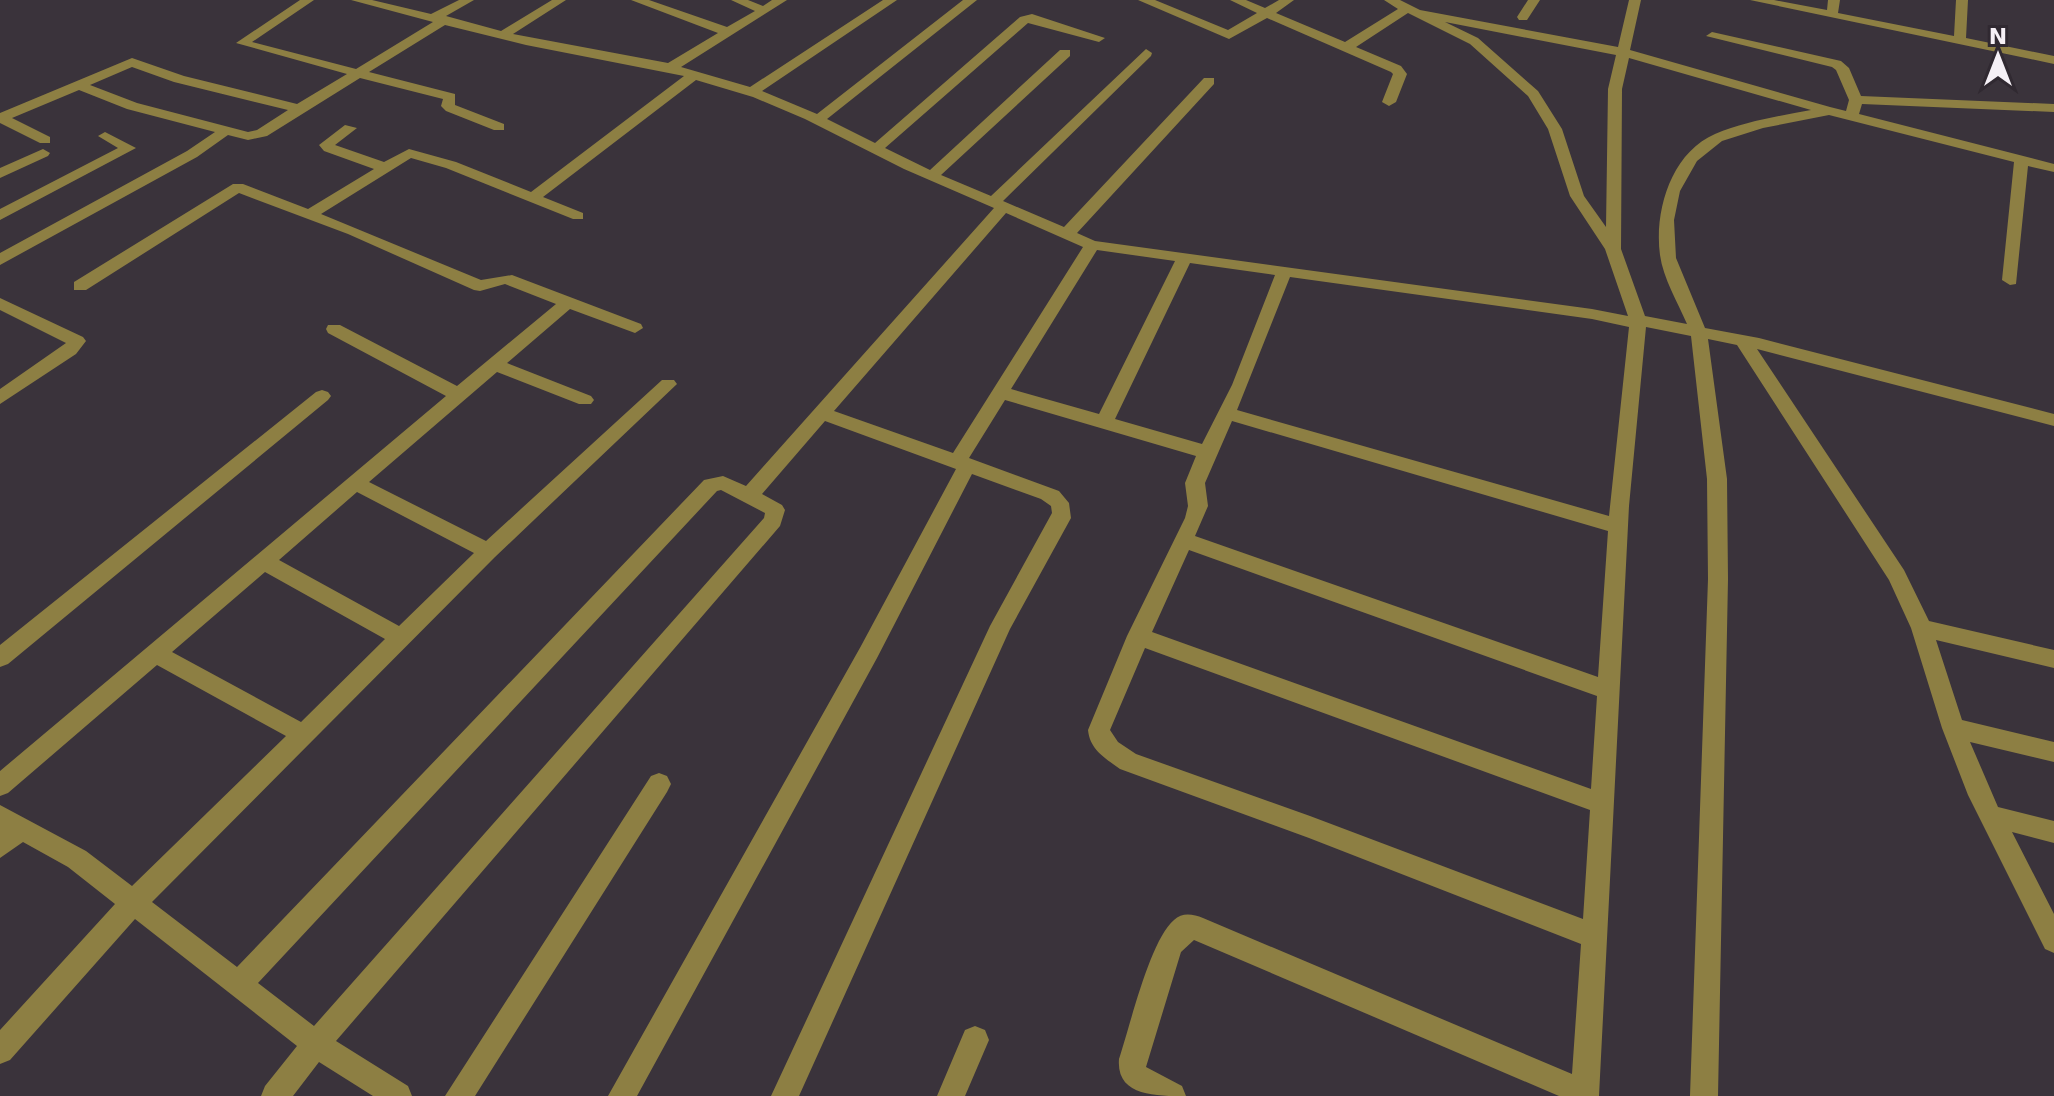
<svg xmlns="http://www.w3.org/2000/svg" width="2054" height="1096" viewBox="0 0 2054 1096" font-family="'DejaVu Sans',sans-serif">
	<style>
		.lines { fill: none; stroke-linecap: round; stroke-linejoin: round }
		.minor { fill: #8d7f43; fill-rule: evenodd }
	</style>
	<rect width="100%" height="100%" fill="#3a333b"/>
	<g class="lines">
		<!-- minor -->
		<path class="minor" d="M300,0h14l-62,42 104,27 77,-47 -82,-22h21l59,14 28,-14h15l-28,16 55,15 51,-31h14l-53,34 155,29 50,-30 -87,-33h18l78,27 28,-16 -24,-11h17l15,6 9,-6h15l-106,67 69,20 133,-87h14l-135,91 55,23 146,-114h14l-150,119 48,24 145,-126 12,-3 73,24 -6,4 -71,-19 -143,125 45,22 130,-120h10v6l-129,119 50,21 155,-147 6,4 -1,3 -148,145 61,26 140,-149h10v6l-137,149 18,8 497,68 36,7 -23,-67 -35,-53 -22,-67 -20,-33 -58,-52 -62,-31 -52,34 45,19 6,8 -11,28 -7,4 -7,-4 11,-28 -2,-2 -124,-54 -38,21 -91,-39h17l73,30 29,-17 -27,-13h16l19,8 14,-8h15l-18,13 69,29 53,-33 -14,-9h16l20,10 198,37 11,-47h12l-11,50 200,57 16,4 3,-11 -13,-30 -4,-3 -126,-31 6,-4 129,29 8,7 12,28 193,8v8l-192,-8 -3,10 195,50v8l-26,-6 -12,118 -6,1 -8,-5 12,-118 -185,-47 -66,13 -41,13 -25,20 -17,30 -6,29 2,38 29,70 54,10 295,76v12l-297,-77 147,221 25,51 125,29v18l-118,-28 26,80 92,22v20l-84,-20 28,65 56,14v22l-42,-11 42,82v39l-9,-4 -77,-154 -26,-67 -31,-100 -22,-48 -152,-235 -29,-6 19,140 1,100 -10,517h-28l18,-517 -1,-100 -16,-143 -45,-9 -17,179 -30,590h-40l-365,-156 -13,12 -35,115 36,19 4,10c-31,0 -70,0 -67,-37 11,-33 31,-119 55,-139 8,-8 19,-6 29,-2l369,156 9,-130 -272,-106 -189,-69c-15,-11 -30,-19 -32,-39l39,-94 58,-118 3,-12 -3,-23 11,-27 -191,-56 -36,58 90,33 10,12 2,15 -61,111 -211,467h-28l219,-470 62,-113 -1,-7 -10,-7 -69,-25 -95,184 -240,438h-29l253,-450 95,-177 -131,-48 -63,73 20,11 3,5 -5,16 -444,515 72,45 4,10h-39l-54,-34 -26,34h-32l4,-10 32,-40 -162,-127 -125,141 -10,4v-34l115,-126 -47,-37 -45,-25 -23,16v-53l86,46 46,35 154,-150 -129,-71 -149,128 -8,3v-25l446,-375 -118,-63 -2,-4 2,-4h12l117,61 99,-82 -51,-20 -25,7 -6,-1 -126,-56 -109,-41 -153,97h-12v-8l159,-98h10l65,25 66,-40 -50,-18 -5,-6 26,-20 12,3 -22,17 49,17 25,-13 47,13 75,30 153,-116 -158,-31 -81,-20 -76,47 86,22v11l49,19v6h-10l-48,-19 -5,-5 2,-7 -83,-21 -93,58 -19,4 -20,-5 -31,22 -197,108v-12l187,-102 28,-19 -88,-23 -48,-19 -67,28 38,19v6h-10l-40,-20v-10l132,-55 52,18 113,28 50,-30 -111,-31zM1445,22l171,33 -8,34 -2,138 -22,-31 -22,-67 -24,-38 -60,-53zM1629,58l182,52c-32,6 -65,11 -96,24 -44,19 -61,77 -55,121 3,23 18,48 27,69l-42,-8 -24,-67 1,-160zM132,67l42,15 114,28 -31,20 -9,2 -111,-29 -47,-18zM696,80l57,17 52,22 99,50 90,39 -248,278 -23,-10 -19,4 -467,487 -85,-65 343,-345 182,-173 -3,-4h-12l-176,161 -117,-59 128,-110 82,32h12l3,-4 -3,-4 -84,-33 63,-54 65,24 8,-5 -2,-4 -129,-49 -31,5 -160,-66 90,-56 35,10 127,51h10v-6l-40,-16zM1006,213l77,34 -130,206 -119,-42zM1097,250l78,11 -76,153 -88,-25zM1190,263l85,12 -43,110 -30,59 -87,-25zM1290,277l302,42 37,8 -20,189 -372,-106zM1232,421l376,110 -10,146 -403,-141 13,-30 -3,-23zM721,490l44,23 -1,5 -450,508 -56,-43 459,-492zM357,492l117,61 -75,73 -120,-66zM1189,550l408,146 -6,93 -439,-157zM265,572l120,67 -84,83 -129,-70zM1145,648l445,162 -7,109 -273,-103 -174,-62 -18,-12 -8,-12z
			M1528,0h12l-13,20h-8l-2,-3z
			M1750,0h24l53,10 1,-10h12l-2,13 116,23 2,-36h12l-2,38 88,18v8z
			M105,132l31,16 -136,72v-11l118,-61 -20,-12z
			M43,149l7,4 -2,3 -48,22v-10z
			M0,298l83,39 3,4 -10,13 -76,50v-15l66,-46 -66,-33z
			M322,390l6,2 3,4 -3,4 -320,264 -8,3v-22l316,-253z
			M659,773l8,3 4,8 -4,8 -192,304h-30l206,-320z
			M975,1026l10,4 4,10 -24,56h-28l28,-66z"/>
	</g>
	<!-- north arrow -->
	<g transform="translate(1998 56)" stroke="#302931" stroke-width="6" paint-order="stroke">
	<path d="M0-6L14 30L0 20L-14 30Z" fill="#f5f0f6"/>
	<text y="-12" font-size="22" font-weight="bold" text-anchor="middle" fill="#f5f0f6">N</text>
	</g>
</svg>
